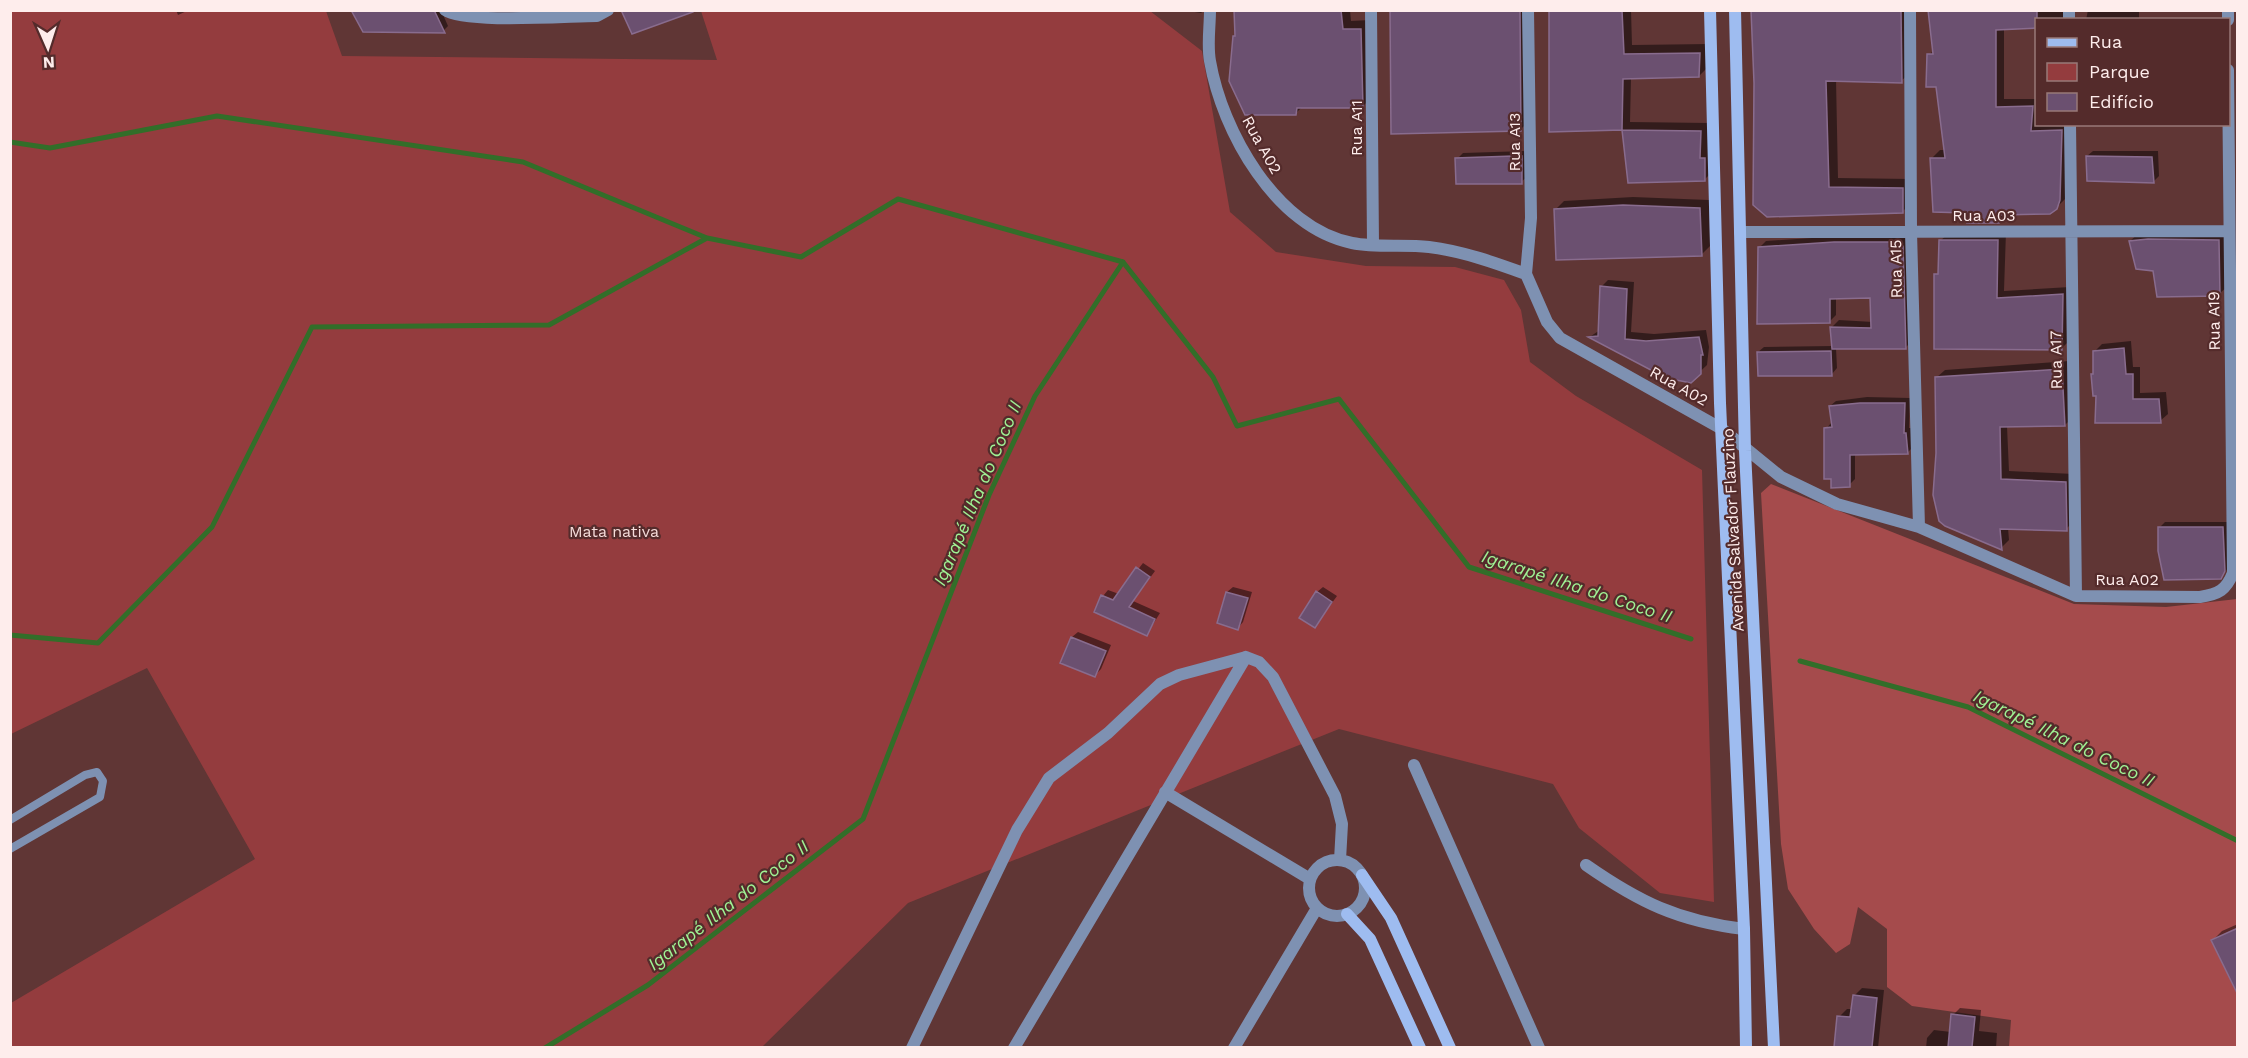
<svg xmlns="http://www.w3.org/2000/svg" width="2248" height="1058" viewBox="0 0 2248 1058" font-family="'Work Sans',sans-serif">
	<style>
		.green { fill: #943c3e }
		.forest { fill: #a54b4c }
		.shadow { fill: #0007 }
		.lines { fill: none; stroke-linecap: round; stroke-linejoin: round }
		.stream { stroke: #326e29; stroke-width: 5 }
		.building { fill: #6b5070; stroke: #896c8e; stroke-width: 1.5 }
		.lane { stroke: #7e91b2; stroke-width: 8 }
		.street { stroke: #7e91b2; stroke-width: 12 }
		.secondary { stroke: #9ebcf0; stroke-width: 12 }
		.labels { text-anchor: middle; dominant-baseline: central; stroke-width: 4.5; stroke-linejoin: round; paint-order: stroke }
		.street-label { font-size: 16px; fill: #feedec; stroke: #542b2b }
		.park-label { font-size: 16px; fill: #f6dcda; stroke: #542b2b }
		.water-label { font-size: 18px; font-style: italic; fill: #a0f394; stroke: #542b2b }
	</style>
	<rect width="100%" height="100%" fill="#603635"/>
	<!-- green -->
	<path class="green" d="M11,11h315l16,45 375,4 -16,-49h449l52,40 28,161 46,40 90,14 89,1 49,13 17,30 9,52 46,34 126,74 12,432 -54,-9 -81,-65 -26,-44 -214,-55 -431,174 -146,144h-751v-44l244,-144 -108,-191 -136,66z"/>
	<!-- forest -->
	<path class="forest" d="M1771,484l303,120 92,3 71,-8v448h-228l2,-27 -99,-14 -25,-19v-58l-29,-22 -8,37 -14,9 -22,-24 -26,-40 -7,-45 -20,-351z"/>
	<!-- shadow -->
	<path class="shadow" d="M176,10h13l-11,5z
		M355,10h86l7,16 -6,6z
		M1182,10h22l-3,3z
		M1236,10h114l1,11 19,-1 2,77 -9,9 -61,1 -6,6 -62,-76 2,-3z
		M1392,10h136v112l-7,7z
		M1551,10h80l1,35 76,-1v23l-9,9 -68,2 -1,44 80,1 3,48 -9,9 -75,1 -6,-52 -72,2z
		M1751,10h159l1,62 -10,9 -65,-2 2,99 73,1 1,23 -10,10 -145,-25 -4,-48 3,-56z
		M1931,10h136l-3,10h-28l-32,8v71h32v25h34l-2,66 -3,9 -9,9 -49,5 -9,9 -30,-10 -36,-54 8,-8h5l-8,-65 -8,-30 5,-5z
		M2088,10h51v10h-53z
		M1527,151v26l-6,5 -64,-23 6,-6z
		M2093,151h65l1,25 -6,6 -66,-26z
		M1633,197l76,3 1,46 -9,9 -146,-45 9,-9z
		M2006,232l-2,59 66,-4v53l-8,8 -126,-73 4,-4v-30l9,-8z
		M2227,232l1,54 -9,8 -65,-25 -24,-28 9,-8z
		M1842,236h63l4,3 3,102 -7,7h-69l1,20 -5,6 -74,-22 6,-5 69,-1 -1,-19 7,-7 34,2 -2,-25h-35v18l-7,7 -70,-74 7,-7z
		M1608,280l26,2 -3,50 23,2 52,-4 3,17 -2,18 -17,16 -23,-5 -76,-40 9,-6 1,-43z
		M2131,341l2,26h7v26l26,-1 2,22 -8,7 -63,-26 -2,-44 7,-7z
		M2069,361l4,56 -8,8 -58,1 2,45 65,3v47l-8,8 -58,-1 1,12 -8,8 -63,-95 -2,-75 9,-8z
		M1867,397l43,1 -1,30h2l2,19 -6,6h-52v26l-6,6 -23,-56 5,-6 -1,-17 6,-5z
		M2165,522h63l2,42 -4,7 -6,6 -61,-49z
		M1143,563l12,8 -22,30 27,12 -13,21 -51,-23 7,-15 5,-6 11,4z
		M1233,587l19,5 -9,30 -5,6 -20,-6 9,-30z
		M1323,587l14,9 -22,30 2,-34z
		M1078,632l33,13 -10,24 -6,6 -23,-38z
		M2238,924v66l-25,-50 9,-9z
		M1862,988l22,2 -6,58h-42l3,-31 8,-8h5l2,-13z
		M1960,1008l21,2 -2,21 18,2 -1,15h-70l1,-10 7,-8 17,2 2,-17z"/>
	<g class="lines">
		<!-- stream -->
		<path class="stream" d="M10,142l40,6 167,-32 306,46 184,76 94,19 97,-58 225,63
			M10,635l88,8 114,-116 100,-200 237,-2 158,-87
			M1800,661l168,46 270,134
			M545,1048l103,-63 215,-166 126,-324 46,-99 88,-134 90,115 24,49 102,-27 130,168 222,72"/>
	</g>
	<!-- building -->
	<path class="building" d="M351,10h83l11,23 -82,-1z
		M621,10h72v2l-61,22z
		M1234,10h107l2,19h18l2,79h-66l-1,7h-51l-16,-34 4,-45h2z
		M1390,10h130l1,121 -130,3z
		M1549,10h73l2,44 76,-1 -1,24 -76,2 -1,51 -73,2z
		M1751,10h150l1,73 -76,-2 3,106 74,1v25l-136,4 -14,-12 1,-122z
		M1928,10h109v18l-41,2v77l37,-1 -2,25 31,-1 -2,70 -3,9 -7,5 -51,1v8h-32v-10l-34,-1 -3,-54h15l-9,-71h-10l1,-33h6z
		M1622,130l79,1 -1,27h5v23l-77,2z
		M1514,156h8v28h-66l-1,-26z
		M2086,156l66,1 2,26 -67,-2z
		M1623,205l77,3 2,48 -146,4 -2,-51z
		M2148,239l71,1 1,56 -63,1 -4,-26 -17,-2 -7,-28z
		M1939,240h59l-1,58 66,-4 -1,56 -128,-1v-75h4z
		M1834,242h64l5,4 3,103h-74l-2,-22 41,1 -1,-30 -40,1v24l-73,1 1,-77z
		M1600,286l27,3 -2,50 21,2 53,-4 4,18h-2v19l-10,9 -25,-5 -78,-41 10,-1z
		M2124,348l2,26h7v25h26l2,24h-66l1,-27h-3l-2,-22h2v-23z
		M1831,351l1,25h-74l-1,-24z
		M2062,369l3,57 -65,1 1,52 65,3 1,49 -67,-2 2,21 -57,-24 -6,-5 -6,-26 3,-42 -1,-76z
		M1860,403h45l-1,30h2l2,21 -58,1v32l-19,1v-9h-7v-51l8,-1 -3,-21z
		M2158,527h65l2,44 -4,8 -57,1 -6,-29z
		M1136,567l14,10 -21,30 26,12 -8,17 -53,-24 7,-17 12,5z
		M1316,591l16,11 -17,26 -16,-10z
		M1226,592l22,6 -10,32 -21,-7z
		M1071,637l35,14 -11,26 -35,-14z
		M2238,928v67l-27,-55z
		M1853,995l24,3 -5,49h-38l3,-31 13,1z
		M1951,1014l24,3 -3,30h-24z"/>
	<g class="lines">
		<!-- lane -->
		<path class="lane" d="M10,820l75,-45 12,-3 6,9 -3,16 -90,52"/>
		<!-- street -->
		<path class="street" d="M445,10c19,14 124,6 152,6l11,-6
			M1210,10c0,17 -3,35 0,51 12,70 66,167 142,182 25,5 52,1 77,4 33,4 67,16 97,27
			M1371,10l2,235
			M1528,10l3,208 -5,56 21,48 13,16 162,91 59,48 56,27 82,23 157,69 124,1c19,-3 26,-7 33,-24l-5,-503
			M1910,10l1,222 8,295
			M2069,10v10
			M2228,10v10
			M2070,124l6,472
			M1740,232l489,-1
			M1414,765l125,283
			M1165,792l145,87
			M1309 888a28 28 0 1 1 56 0a28 28 0 1 1-56 0Z
			M1586,865c53,37 92,56 158,64
			M912,1048l105,-218 32,-52 59,-45 52,-49 19,-9 67,-18
			M1014,1048l232,-391 13,5 14,15 62,119 7,28 -2,36
			M1234,1048l83,-140"/>
		<!-- secondary -->
		<path class="secondary" d="M1710,10l10,393 24,526 2,119
			M1735,10l10,441 29,597
			M1362,875l29,43 59,130
			M1347,914l23,25 50,109"/>
	</g>
	<g class="labels">
		<!-- street labels -->
		<g class="street-label">
			<text transform="translate(1356 128) rotate(-90)">Rua A11</text>
			<text transform="translate(1514 142) rotate(-90)">Rua A13</text>
			<text transform="translate(1262 145) rotate(61)">Rua A02</text>
			<text x="1984" y="215">Rua A03</text>
			<text transform="translate(1896 269) rotate(-91)">Rua A15</text>
			<text transform="translate(2214 321) rotate(-91)">Rua A19</text>
			<text transform="translate(2056 360) rotate(-91)">Rua A17</text>
			<text transform="translate(1679 386) rotate(29)">Rua A02</text>
			<text transform="translate(1733 530) rotate(-93)">Avenida Salvador Flauzino</text>
			<text x="2127" y="579">Rua A02</text>
		</g>
		<!-- park labels -->
		<g class="park-label">
			<text x="614" y="531">Mata nativa</text>
		</g>
		<!-- water labels -->
		<g class="water-label">
			<text transform="translate(977 493) rotate(-67)">Igarapé Ilha do Coco II</text>
			<text transform="translate(1577 586) rotate(18)">Igarapé Ilha do Coco II</text>
			<text transform="translate(2064 738) rotate(26)">Igarapé Ilha do Coco II</text>
			<text transform="translate(728 905) rotate(-38)">Igarapé Ilha do Coco II</text>
		</g>
	</g>
	<!-- border -->
	<rect width="2248" height="1058" fill="none" stroke="#feedec" stroke-width="24"/>
	<!-- legend -->
	<rect x="2035" y="18" width="195" height="108" fill="#542b2b" stroke="#987978" stroke-width="1.5"/>
	<rect x="2047" y="38" width="30" height="9" fill="#9ebcf0" stroke="#987978" stroke-width="1.5"/>
	<text x="2089" y="48" font-size="18" fill="#feedec">Rua</text>
	<rect x="2047" y="63" width="30" height="18" fill="#943c3e" stroke="#987978" stroke-width="1.5"/>
	<text x="2089" y="78" font-size="18" fill="#feedec">Parque</text>
	<rect x="2047" y="93" width="30" height="18" fill="#6b5070" stroke="#987978" stroke-width="1.5"/>
	<text x="2089" y="108" font-size="18" fill="#feedec">Edifício</text>
	<!-- north arrow -->
	<g transform="translate(48 48) rotate(177)" stroke="#542b2b" stroke-width="4.5" paint-order="stroke">
	<path d="M0-4.5L10 22L0 15L-10 22Z" fill="#feedec"/>
	<text y="-9" font-size="16" font-weight="bold" text-anchor="middle" fill="#feedec">N</text>
	</g>
</svg>
